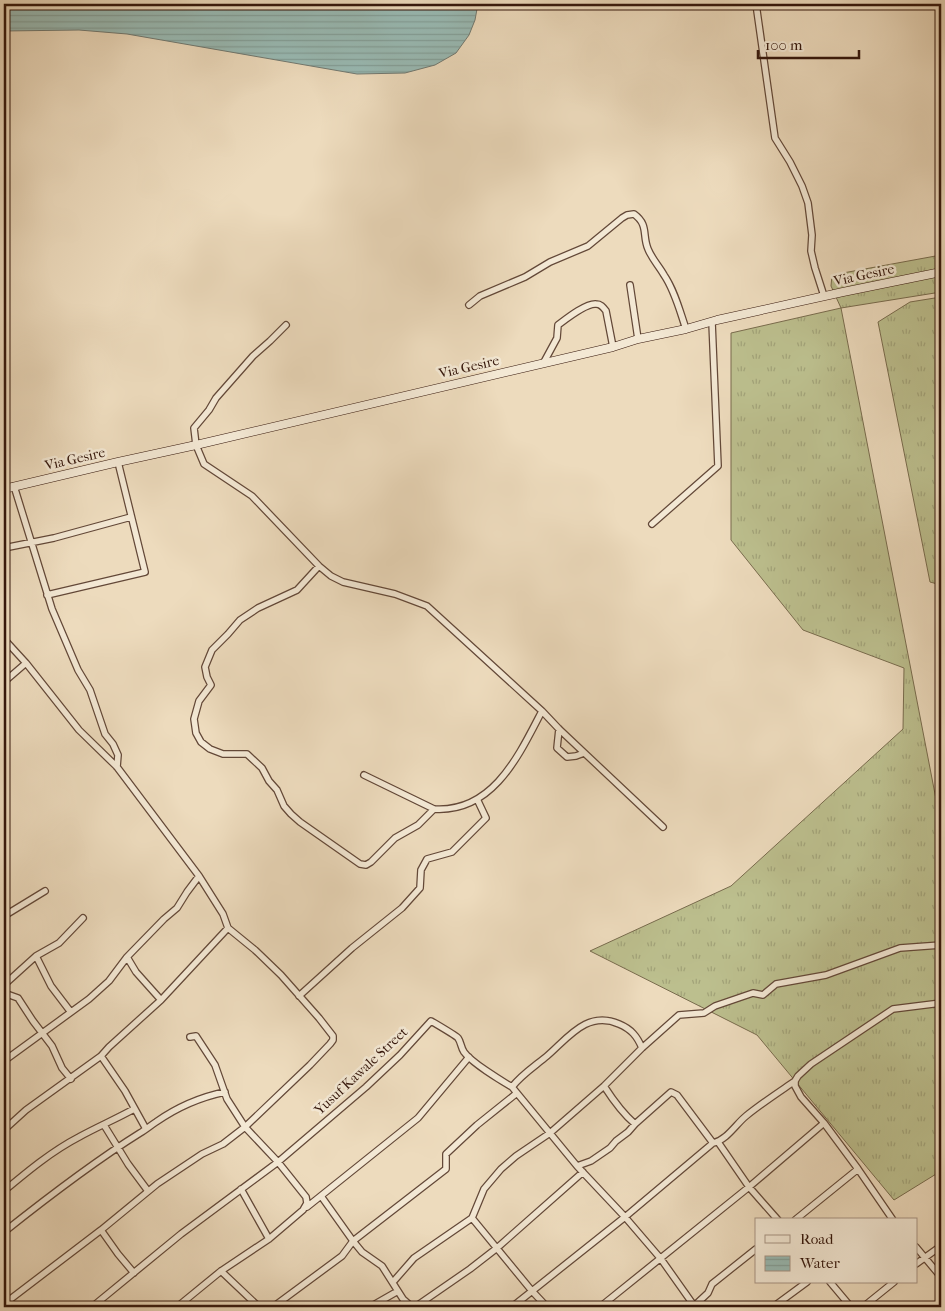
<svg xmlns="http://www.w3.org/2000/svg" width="945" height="1311" viewBox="0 0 945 1311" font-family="'IM FELL French Canon',serif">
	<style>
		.grass { fill: url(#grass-tufts); stroke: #786b4d }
		.water { fill: url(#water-rules); stroke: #717971 }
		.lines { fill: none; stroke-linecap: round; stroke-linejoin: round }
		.street-casing { stroke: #634838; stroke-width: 8 }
		.secondary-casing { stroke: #35170c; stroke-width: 9 }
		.street { stroke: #f3e8d4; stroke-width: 5.5 }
		.secondary { stroke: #f3e8d4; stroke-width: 8 }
		.labels { text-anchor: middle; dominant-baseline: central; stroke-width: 5; stroke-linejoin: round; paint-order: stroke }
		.street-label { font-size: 14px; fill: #35170c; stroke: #f3e8d4 }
	</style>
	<defs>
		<pattern id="grass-tufts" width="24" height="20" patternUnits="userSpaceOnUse" patternTransform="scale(1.25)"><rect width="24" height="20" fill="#bcbf8e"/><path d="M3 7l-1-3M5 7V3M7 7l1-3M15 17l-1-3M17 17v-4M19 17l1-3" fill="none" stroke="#a2a379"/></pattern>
		<pattern id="water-rules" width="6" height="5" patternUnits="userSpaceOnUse" patternTransform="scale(1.25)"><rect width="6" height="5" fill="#99bbb5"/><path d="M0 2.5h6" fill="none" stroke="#84a09a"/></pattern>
	</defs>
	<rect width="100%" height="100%" fill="#eddbbd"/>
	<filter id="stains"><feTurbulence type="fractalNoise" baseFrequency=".004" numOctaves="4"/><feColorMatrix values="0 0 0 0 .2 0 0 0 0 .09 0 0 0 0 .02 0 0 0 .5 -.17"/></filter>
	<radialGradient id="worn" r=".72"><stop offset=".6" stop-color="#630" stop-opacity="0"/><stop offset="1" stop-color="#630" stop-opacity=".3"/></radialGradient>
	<!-- grass -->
	<path class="grass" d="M941,255v37l-100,16 100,517v346l-47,29 -137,-165 -167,-84 141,-65 172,-157 1,-61 -101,-38 -72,-90v-207l110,-25 -10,-22 1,-11z
		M941,297v288l-11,-3 -52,-260 32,-20z"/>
	<!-- water -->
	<path class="water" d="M4,4h473v5l-2,11 -6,15 -13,18 -21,12 -30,8 -48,1 -230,-40 -48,-4 -75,1z"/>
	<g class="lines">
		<!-- street casing -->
		<g class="street-casing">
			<path id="street" d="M756,4l19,134 15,24 12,24 6,17 4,32 -1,16 4,17 9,28
				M630,285l8,54
				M469,305l11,-9 45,-19 25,-15 38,-16 34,-28 5,-3 7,-1c15,11 8,21 14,35 4,10 11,17 16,26 11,16 16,37 22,54
				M286,325l-16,16 -17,15 -37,42 -7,12 -15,18 2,17 8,19 48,32 67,70 12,10 12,6 52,12 32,12 115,105 17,18 104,98
				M544,362l13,-24 1,-13c8,-6 28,-22 38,-21 5,0 7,3 10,7l7,36
				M14,486l38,123 26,61 12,20 15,44 8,10 5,11 -1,12
				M652,524l66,-58 -6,-144
				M4,548l50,-10 77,-21
				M319,566l-22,24 -39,18 -18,12 -12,14 -16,16 -7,17 2,10 4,8 -12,16 -5,18 2,14 5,9 9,7 13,5h24l15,14 7,13 8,9 7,16 7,8 9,8 60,42 6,1 5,-3 24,-24 23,-13 16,-16
				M47,595l98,-23 -27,-110
				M4,639l22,24 53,67 38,37 82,109 24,38 5,14 27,22 26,25 38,43 14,18v4l-3,4 -20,21 -65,62 -22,17 -21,10 -45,30 -56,46 -97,74
				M4,682l22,-19
				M559,729l-2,19 10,9 9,-1 8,-3
				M364,775l70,34c59,4 85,-54 108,-98
				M4,916l41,-25
				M36,956l15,30 19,25
				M127,957l9,15 25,28
				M4,985l32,-29 23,-13 24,-25
				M4,993l14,5 15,23 19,25 10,22 9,11
				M299,996l53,-48 50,-40 18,-20 1,-18 6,-11 25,-7 34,-34 -9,-19
				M101,1056l24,35 21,38
				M4,1061l85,-62 20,-18 18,-24 37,-38 13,-11 10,-16 12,-16
				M604,1086c9,14 18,27 31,38l36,-32 6,3 36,48
				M512,1087c9,-12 23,-21 35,-31 21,-18 40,-46 72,-32 12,5 18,12 23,24
				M824,1123l34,46 35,51
				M104,1125l24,39 20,27
				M4,1130l22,-20 75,-54 8,-9 52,-47 67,-72
				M718,1142l31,45 29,33
				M577,1166l14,-5 19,-13 6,-7 12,-9 7,-8
				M241,1189l28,50
				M4,1191c24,-20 48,-40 75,-54 18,-10 37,-18 55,-28
				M321,1196l32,45 93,-72v-15l31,-29 40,-32
				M307,1207l111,-89 51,-61
				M795,1220l63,-51
				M101,1230l17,24 16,19
				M4,1232c44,-35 88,-69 136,-99 5,-3 10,-7 16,-11 20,-14 45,-25 69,-30
				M916,1247l25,30
				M916,1264l25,-18
				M221,1271l38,36
				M393,1282l21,-24 58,-40
				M830,1282l21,25
				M92,1307l89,-73 97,-72 88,-75 34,-32 31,-34c5,3 24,14 27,17 3,4 3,10 6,14 7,10 36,28 48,35l65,79 48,51 36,42 34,48
				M177,1307l44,-36 48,-32 34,-29 4,-7 -1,-6 -28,-35 -33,-35 -18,-28 -12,-34 -19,-29 -6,1
				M273,1307l69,-51 11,-15 9,11 20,14 21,33 9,8
				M370,1307l28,-16
				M415,1307l55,-38 27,-21 86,-76
				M512,1307l113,-90 88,-74c14,-3 23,-19 33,-27 16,-13 33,-24 49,-35
				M547,1307l-15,-16 -60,-73 12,-29 17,-20 15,-13 34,-23 54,-47 38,-38 37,-33 25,-2 11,-7 38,-13 10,2 13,-11 50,-9 74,-27 41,-3
				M600,1307l149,-120 75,-64 -23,-26 -6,-11v-5l3,-5 13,-12 82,-55 48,-6
				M693,1307l15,-14 4,-9 44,-35
				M773,1307l34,-25
				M863,1307l31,-25"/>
		</g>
		<!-- secondary casing -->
		<g class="secondary-casing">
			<path id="secondary" d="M4,489l114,-27 78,-17 417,-98 25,-8 48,-10 31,-9 126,-28 98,-20"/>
		</g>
		<!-- street -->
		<use href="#street" class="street"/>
		<!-- secondary -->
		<use href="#secondary" class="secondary"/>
	</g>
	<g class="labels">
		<!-- street labels -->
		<g class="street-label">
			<text transform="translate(864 275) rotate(-12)">Via Gesire</text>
			<text transform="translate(469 367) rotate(-13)">Via Gesire</text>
			<text transform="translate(75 459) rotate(-13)">Via Gesire</text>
			<text transform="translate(361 1071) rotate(-43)">Yusuf Kawale Street</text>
		</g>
	</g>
	<!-- margin -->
	<rect width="945" height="1311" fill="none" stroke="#eddbbd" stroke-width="20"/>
	<rect x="5" y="5" width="935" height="1301" fill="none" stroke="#35170c" stroke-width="2.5"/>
	<rect x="10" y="10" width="925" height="1291" fill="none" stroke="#35170c"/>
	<!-- legend -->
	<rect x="755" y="1218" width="162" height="65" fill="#f3e8d4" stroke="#a79484"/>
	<rect x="765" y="1235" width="25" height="8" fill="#f3e8d4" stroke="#a79484"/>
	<text x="800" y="1244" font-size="15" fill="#35170c">Road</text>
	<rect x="765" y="1256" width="25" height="15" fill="url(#water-rules)" stroke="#a79484"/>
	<text x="800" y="1268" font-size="15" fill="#35170c">Water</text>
	<!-- scale -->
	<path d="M758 50v8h101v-8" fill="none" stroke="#35170c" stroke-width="2.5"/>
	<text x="765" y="50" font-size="15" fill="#35170c" stroke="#f3e8d4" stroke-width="4" paint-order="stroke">100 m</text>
	<rect width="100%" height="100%" filter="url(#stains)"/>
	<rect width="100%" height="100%" fill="url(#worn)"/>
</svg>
